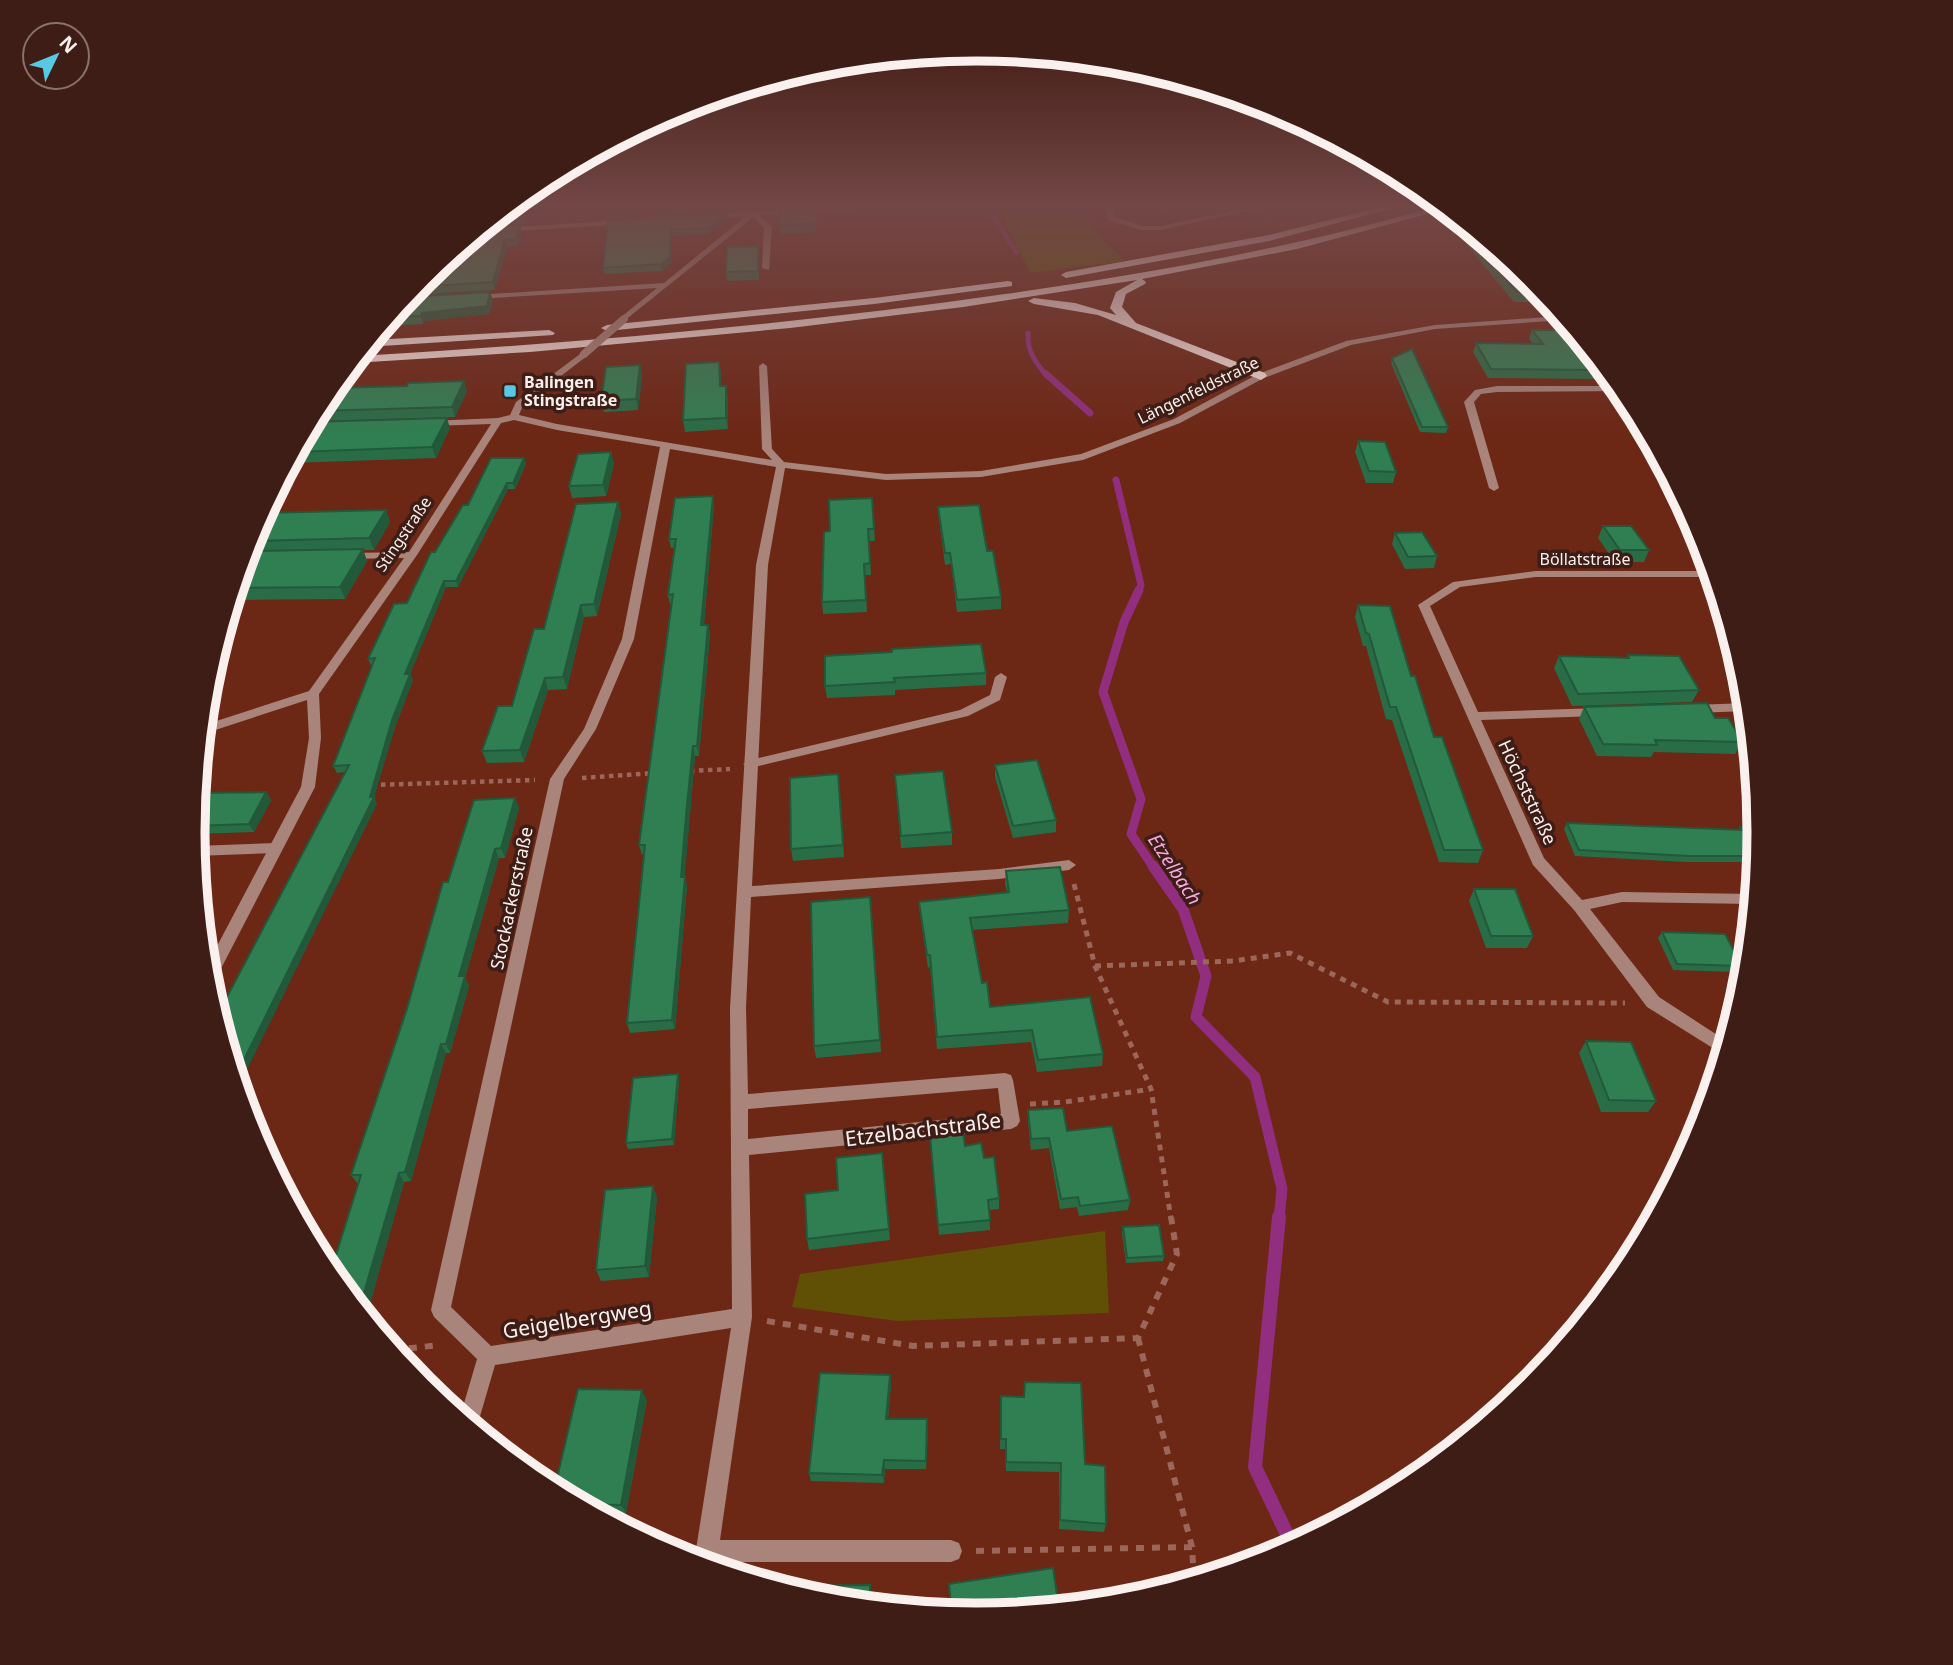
<svg xmlns="http://www.w3.org/2000/svg" width="1953" height="1665" viewBox="0 0 1953 1665" font-family="'Noto Sans',sans-serif">
	<style>
		.green { fill: #5f5006 }
		.lines { fill: none; stroke-linecap: round; stroke-linejoin: round }
		.stream-far4 { stroke: #912e80; stroke-width: 5 }
		.stream-far3 { stroke: #912e80; stroke-width: 7 }
		.stream-far2 { stroke: #912e80; stroke-width: 9 }
		.stream-far1 { stroke: #912e80; stroke-width: 11 }
		.stream { stroke: #912e80; stroke-width: 14 }
		.path-far2 { stroke: #9a675a; stroke-width: 4.5; stroke-dasharray: 4.5 4.5; stroke-linecap: butt }
		.path-far1 { stroke: #9a675a; stroke-width: 5; stroke-dasharray: 6 6; stroke-linecap: butt }
		.path { stroke: #9a675a; stroke-width: 6; stroke-dasharray: 8 8; stroke-linecap: butt }
		.service { fill: #a8847a; fill-rule: evenodd }
		.minor { fill: #a8847a; fill-rule: evenodd }
		.trunk { fill: #f8e2dc; fill-rule: evenodd }
		.minor-bridge { stroke: #a8847a; stroke-width: 8 }
		.wall { fill: #296d47 }
		.shaded-wall { fill: #22593a }
		.building { fill: #307f53; stroke: #22593a; stroke-width: 2 }
		.poi-dot { fill: #58c9e3; stroke: #3d1d15; stroke-width: 2.5 }
		.labels { text-anchor: middle; dominant-baseline: central; stroke-width: 7; stroke-linejoin: round; paint-order: stroke }
		.far-poi-label { font-size: 16px; font-weight: bold; fill: #faf1ee; stroke: #3d1d15; text-anchor: start }
		.far-street-label { font-size: 16px; fill: #faf1ee; stroke: #3d1d15 }
		.street-label { font-size: 18px; fill: #faf1ee; stroke: #3d1d15 }
		.water-label { font-size: 19px; font-style: italic; fill: #f8abe5; stroke: #3d1d15 }
		.near-street-label { font-size: 21px; fill: #faf1ee; stroke: #3d1d15 }
		.rim { fill: none; stroke: #faf1ee; stroke-width: 9 }
	</style>
	<rect width="100%" height="100%" fill="#6d2715"/>
	<!-- green -->
	<path class="green" d="M1002,205h74l23,31 26,25 -95,12 -23,-47z
		M1105,1231l4,82 -212,8 -105,-14 8,-33z"/>
	<g class="lines">
		<!-- stream-far4 -->
		<path class="stream-far4" d="M998,205l-4,13 23,35
			M1028,333c-1,18 7,29 19,43"/>
		<!-- stream-far3 -->
		<path class="stream-far3" d="M1046,374l44,39
			M1116,480l25,105 -3,7"/>
		<!-- stream-far2 -->
		<path class="stream-far2" d="M1139,590l-15,32 -21,70 38,107 -10,35 23,34"/>
		<!-- stream-far1 -->
		<path class="stream-far1" d="M1153,866l30,43 23,67 -10,41 59,60 27,112 -3,30"/>
		<!-- stream -->
		<path class="stream" d="M1279,1217l-24,250 38,80"/>
		<!-- path-far2 -->
		<path class="path-far2" d="M690,771l40,-2
			M582,778l72,-5
			M372,785l163,-5"/>
		<!-- path-far1 -->
		<path class="path-far1" d="M1074,884l21,82 56,123 20,130
			M1095,966l138,-5 57,-8 98,49 237,1
			M1030,1104l35,-2 86,-13"/>
		<!-- path -->
		<path class="path" d="M767,1321l146,25 225,-8 39,-84 -6,-37
			M1138,1338l54,209 2,34
			M393,1350l47,-5
			M976,1551l216,-4"/>
		<!-- service -->
		<path class="service" d="M1106,205h6l2,12 28,9h19l100,-21h12l-112,25h-20l-33,-10z
			M752,213h4l16,14 -3,43 -7,-2 2,-40 -12,-13z
			M1001,673l6,4 -7,23 -32,16 -218,52 -7,-4 7,-4 210,-50 30,-15 5,-18z
			M276,843l7,5 -7,5 -81,3v-10z"/>
		<!-- minor -->
		<path class="minor" d="M844,205h28l-3,2 -114,9 -131,105 -4,-2 1,-2 36,-29 -182,11 -4,-2 4,-2 189,-12 82,-67 -38,3 -3,-4z
			M625,220l3,4 -126,8 -4,-2 4,-2z
			M1561,316l4,4 -130,9 -84,16 -87,33 -84,45 -97,37 -102,17 -95,3 -101,-12 -17,97 -16,321 247,-17 70,-9 7,5 -7,5 -70,9 -248,18 -5,111 2,86 257,-21 6,2 2,5 7,41 -3,5 -6,3 -262,26 3,162 -32,223h231l8,3 3,8 -3,8 -8,3h-234l-2,6 -21,-6 37,-234 -236,37 -19,65 -16,-13 17,-58 -43,-42 -3,-7 119,-531 34,-50 38,-90 38,-192 -103,-17 -43,-10 -13,3 -84,132 -98,139 2,44 -6,49 -102,197 -5,2 -2,-19 95,-180 8,-49 -2,-38 -104,34 1,-9 105,-34 95,-133 -57,1 -5,-3 5,-3 62,-1 82,-128 -59,2 -3,-1v-4l69,-3 12,-3 6,-13 68,-51 4,3 -1,2 -64,49 -4,10 38,9 215,36 -10,-11 -3,-83 4,-3 4,3 5,83 12,13 102,12 95,-3 100,-17 93,-35 84,-45 88,-33 89,-16zM670,449l106,18 -20,98 -26,443 2,301 -241,37 -40,-39 113,-528 32,-50 38,-90zM998,1088l3,26 -253,25v-30z
			M1497,386h122l4,5 -126,1 -16,2 -7,8 25,86 -5,3 -5,-3 -25,-86 11,-12z
			M1536,571h176l1,6h-177l-76,10 -30,19 48,106 121,-4 6,4 -6,4 -118,4 63,138 38,42 40,-8 132,2 -1,10 -131,-2 -32,7 69,88 69,45 -4,13 -77,-48 -73,-97 -41,-45 -115,-260 35,-23z
			M1747,703l1,8 -55,2 -6,-4 6,-4z"/>
		<!-- trunk -->
		<path class="trunk" d="M1389,205h16l-136,36 -203,37 -5,-3 5,-3 203,-37z
			M1441,205l5,4 -149,40 -155,30 4,3 -1,2 -19,10 -4,13 14,16 129,50 2,3 -6,4 -163,-65 -64,-11 -6,-3 6,-3 41,5 41,12 -6,-7 6,-16 21,-12 -174,27 -173,21 -260,24 -177,11 6,-7c216,-13 431,-31 646,-62 147,-21 293,-47 436,-89z
			M1008,281l4,1v4l-138,18 -267,27 -6,-3 6,-3 267,-27z
			M549,330l6,3 -2,2 -187,12 6,-7z"/>
		<!-- minor-bridge -->
		<path class="minor-bridge" d="M584,354l40,-35"/>
	</g>
	<!-- wall -->
	<path class="wall" d="M512,205l16,6 -4,13 -38,2z
		M584,205h162l-6,4 -130,9 -2,-8 1,-5 -25,1z
		M779,205h26l-26,2z
		M815,205l1,27 -36,2 -1,-9z
		M1132,205h102l-28,5 -13,-3 -23,5z
		M727,213l1,6 -19,15 -37,2v27l-10,8 -58,3 -1,-6 5,-47z
		M520,225l2,8 -4,13 -11,1 -12,43 -86,5 14,-17z
		M1467,233l64,46 19,23h-36l-49,-59z
		M759,255v25l-32,1 -1,-9z
		M407,297l86,3 -4,14 -65,7 -1,3 -39,2z
		M1532,330l67,40 -3,9 -108,-1 -15,-26 3,-9 57,1 -4,-5z
		M1392,358l56,69 -2,6 -26,-1 -29,-69z
		M721,373v13l7,11v32l-43,3 -2,-12z
		M642,376l-4,34 -34,2 -3,-11z
		M467,391l-12,26 -143,4 13,-24z
		M312,422l138,6 -14,30 -146,5z
		M1358,441l38,31 -3,11h-27l-11,-31z
		M611,452l3,12 -8,32 -34,2 -3,-12z
		M524,458l2,6 -11,25h-7l-50,98h-12l-36,87 3,6 -18,47 -21,70 3,7 -32,-32 -8,1 -4,-7 40,-101h-2l-3,-6 39,-56 28,-51 33,-47z
		M872,498l3,43h-6l2,34h-6l2,37 -44,2 -1,-12 8,-71z
		M618,502l3,12 -24,102 -13,1 -17,72 -19,1 -24,72 -37,1 -5,-12 30,-45 32,-77z
		M714,505l-10,120h4l2,9 -11,122h-4l-6,68 -5,53 3,9 -12,143 -45,4 -3,-10 17,-169 -2,1 -3,-10 33,-241h-2l-2,-9 6,-47h-3l-2,-9z
		M938,507l49,44 14,46v12l-44,3 -6,-48 -6,1 -6,-46z
		M386,510l4,12 -16,28h-11l4,11 -22,38 -113,1 21,-68z
		M1603,526l46,24 -5,12h-29l-17,-24z
		M1395,533l42,23 -3,12 -29,1 -13,-25z
		M1358,605l53,71 23,61 49,113 -5,13 -39,-1 -47,-142 -6,-1 -20,-73h-3l-8,-29z
		M1628,655l71,35 -7,12 -120,4 -18,-38 5,-12 68,1z
		M825,656l161,17v12l-91,5v5l-68,3 -2,-12z
		M1584,707l131,11 28,24 -8,12 -81,-2 -3,5 -54,-1 -18,-37z
		M995,765l61,55v12l-43,6 -18,-61z
		M838,774l6,83 -51,4 -2,-12z
		M895,775l57,57v13l-51,3z
		M266,792l5,8 -17,32 -61,2 4,-41z
		M515,798l4,10 -14,50h-6l-34,120 4,8 -19,67h-4l-35,128 -7,1 -34,122 -14,1 -26,-31 28,-90 -7,-9 97,-293z
		M1567,823l172,7 1,-3 20,6 -3,29h-71l-111,-6 -11,-27z
		M1006,871l63,39 -1,13 -96,7 10,53 8,24 113,47 -1,12 -65,6 -6,-30 -94,7 -7,-82 -2,1 -8,-54 -1,-12 88,-10 -2,-9z
		M1474,889l59,47 -6,12h-41l-17,-47z
		M870,897l11,155 -65,6 -2,-12z
		M1662,932l80,34 -5,6 -64,-2 -15,-32z
		M1586,1041l70,60 -8,11h-47l-22,-59z
		M679,1080l-5,65 -46,4 -2,-6z
		M1028,1110l39,21 63,69 -2,10 -49,6 -2,-9 -17,2 -11,-61 -18,2 -3,-29z
		M931,1146h34l19,12 15,40v11l-10,1 1,20 -51,5z
		M882,1153l8,87 -81,10 -2,-11 31,-49z
		M657,1197l-8,80 -48,4 -5,-11z
		M1123,1227l41,29 -1,5 -37,2 -4,-30z
		M891,1385l-3,34 40,9 -2,41h-41l-1,14 -73,-2 -2,-8z
		M1001,1396l84,68 21,60 -2,8 -45,-3v-57l-53,-1 -1,-22h-5z
		M647,1400l-21,113h-30l-42,-22z"/>
	<!-- shaded-wall -->
	<path class="shaded-wall" d="M526,205l2,6 -4,13 -1,-8z
		M1171,205h22v2l-23,5z
		M1206,205h28l-28,5z
		M727,213l1,6 -19,15 -1,-6z
		M520,225l2,8 -4,13 -2,-7z
		M671,230l1,6v27l-10,8 -1,-7z
		M505,240l2,7 -12,43 -2,-8z
		M490,292l3,8 -4,14 -65,7 -1,3 -2,-8 1,-3z
		M719,362l2,11v24l-1,-11z
		M640,365l2,11 -4,34 -2,-11z
		M464,381l3,10 -12,26 -3,-10z
		M726,386l2,11v32l-2,-11z
		M447,418l3,10 -14,30 -4,-11z
		M611,452l3,12 -8,32 -3,-11z
		M524,458l2,6 -11,25 -2,-6z
		M507,483l1,6 -50,98 -2,-6z
		M713,496l1,9 -11,130 -2,-10z
		M618,502l3,12 -24,102 -3,-12z
		M386,510l4,12 -16,28 -5,-12z
		M363,549l4,12 -22,38 -5,-12z
		M444,581l2,6 -36,87 3,6 -18,47 -21,70 3,7 -138,282 -3,-10 134,-279 35,-123z
		M581,605l3,12 -17,72 -4,-12z
		M708,625l2,9 -11,122 -2,-10z
		M545,678l3,12 -24,72 -4,-12z
		M693,746l2,10 -11,131 -3,-10z
		M266,792l5,8 -17,32 -5,-8z
		M515,798l4,10 -14,50 -4,-10z
		M495,849l4,9 -34,120 4,8 -19,67 -4,-9 13,-68z
		M685,877l2,9 -12,143 -3,-9z
		M203,896l8,12 -9,17 -2,-24z
		M441,1044l5,9 -35,128 -6,-9z
		M678,1074l1,6 -5,65 -2,-6z
		M399,1173l5,9 -34,122 -7,-8z
		M653,1186l4,11 -8,80 -4,-11z
		M304,1202l4,6 -6,17 -4,-7z
		M890,1375l1,10 -4,43 -1,-9z
		M642,1390l5,10 -21,113 -5,-8z
		M927,1419l1,9 -2,41v-8z
		M884,1460l1,9 -1,14 -2,-8z
		M870,1585l2,8v13l-2,-1z"/>
	<!-- building -->
	<path class="building" d="M512,205h14l-3,11 -27,2z
		M609,205h75l-76,5z
		M815,205l1,18 -37,2v-18z
		M727,213l-19,15 -37,2 -1,27 -9,7 -58,4 5,-47z
		M520,225l-4,14 -11,1 -12,42 -77,5 7,-9 61,-50z
		M1467,233h8l56,46 11,13h-25z
		M758,246v25l-32,1 1,-25z
		M490,292l-3,14 -65,7 -1,3 -30,1 16,-20z
		M1532,330h34l33,40 -108,-1 -15,-26 67,1z
		M1412,349l36,78h-26l-30,-69z
		M719,362l1,24h6v32l-43,2 3,-56z
		M640,365l-4,34 -35,2 5,-34z
		M464,381l-12,26 -134,4 7,-14 7,-9 75,-2 1,-3z
		M447,418l-15,29 -136,5 16,-30z
		M1358,441l27,1 11,30 -27,-1z
		M611,452l-8,33 -34,1 9,-32z
		M491,458h33l-11,25h-6l-51,98h-12l-39,93h5l-18,46 -22,77h4l-138,279 -19,-60 132,-251 -16,1 42,-108 -7,1 26,-55 13,-1 24,-51h4l28,-47h5z
		M713,496l-12,129h7l-11,121h-4l-7,69 -5,62h4l-13,143 -45,3 18,-178h-6l34,-251 -5,1 8,-56h-7l6,-41z
		M872,498l2,31h-6l2,34 -6,1 2,36 -44,2 2,-70 6,-1 -1,-31z
		M618,502l-24,102 -13,1 -18,72 -18,1 -25,72 -38,1 16,-45h14l22,-77h10l32,-125z
		M979,505l8,46h6l8,46 -44,3 -7,-47h-5l-7,-46z
		M386,510l-17,28 -119,3 3,-9 10,-19z
		M1603,526h28l18,24h-29z
		M1422,532l15,24 -29,1 -13,-24z
		M363,549l-23,38 -104,1 11,-37z
		M1358,605l32,1 21,70h4l19,61h8l41,113h-39l-48,-143h-6l-21,-73 -3,-1z
		M981,644l5,29 -92,5 1,4 -70,4v-30l67,-4v-3z
		M1628,655l51,1 20,34 -121,4 -19,-38 70,2z
		M1707,703l8,15h13l15,24 -88,-2 2,5 -54,-1 -19,-37z
		M1037,760l19,60 -43,6 -18,-61z
		M943,771l9,61 -51,4 -6,-61z
		M838,774l5,71 -52,4 -1,-71z
		M266,792l-17,32 -55,2 3,-33z
		M515,798l-14,50 -6,1 -36,127h6l-19,68h-5l-36,128 -6,1 -36,123 -14,1 -19,-23 31,-99h-10l55,-163 37,-130h5l26,-82z
		M1567,823l175,7 -2,-3 19,1 -1,28h-69l-110,-6z
		M1060,867l9,43 -99,8 12,65 5,-1 3,25 100,-10 13,57 -65,6 -6,-30 -95,7 -7,-82h-3l-8,-53 90,-10 -3,-21z
		M1474,889h41l18,47h-42z
		M870,897l10,143 -66,6 -3,-144z
		M1662,932l63,2 17,32 -65,-2z
		M1586,1041l45,1 25,59 -47,-1z
		M678,1074l-6,65 -46,4 7,-65z
		M1063,1108l4,23 45,-5 18,74 -50,6 -2,-9 -17,2 -12,-61 -18,1 -3,-29z
		M963,1132l2,14 16,-3 3,15 10,-1 5,41 -11,2 2,20 -52,5 -8,-90z
		M882,1153l7,76 -82,10 -2,-45 33,-4 -2,-32z
		M653,1186l-8,80 -49,4 9,-80z
		M304,1202l-6,16 -7,-15z
		M1159,1225l5,31 -37,2 -4,-31z
		M820,1373l70,2 -4,44h41l-1,42 -42,-1 -2,15 -73,-2z
		M1025,1382l56,1 4,81 20,2 1,58 -46,-4 1,-57 -55,-1v-23h-5v-43l23,1z
		M578,1389l64,1 -21,115 -41,-1 -26,-13z
		M1053,1568l6,40 -83,8 -24,-2 -3,-30z
		M870,1585v20l-47,-4 -48,-15z"/>
	<!-- sky -->
	<linearGradient id="sky" x2="0" y2="1"><stop stop-color="#3c150c"/><stop offset="0.47" stop-color="#724746"/><stop offset="1" stop-color="#724746" stop-opacity="0"/></linearGradient>
	<rect width="1953" height="438" fill="url(#sky)"/>
	<!-- markers -->
	<rect class="poi-dot" x="503" y="384" width="14" height="14" rx="3.5"/>
	<g class="labels">
		<!-- far-poi labels -->
		<g class="far-poi-label">
			<text x="524" y="382">Balingen<tspan x="524" dy="18">Stingstraße</tspan></text>
		</g>
		<!-- far-street labels -->
		<g class="far-street-label">
			<text transform="translate(1198 390) rotate(-26)">Längenfeldstraße</text>
			<text transform="translate(403 534) rotate(-56)">Stingstraße</text>
			<text x="1585" y="559">Böllatstraße</text>
		</g>
		<!-- street labels -->
		<g class="street-label">
			<text transform="translate(1528 792) rotate(65)">Höchststraße</text>
			<text transform="translate(511 898) rotate(-78)">Stockackerstraße</text>
		</g>
		<!-- water labels -->
		<g class="water-label">
			<text transform="translate(1175 869) rotate(57)">Etzelbach</text>
		</g>
		<!-- near-street labels -->
		<g class="near-street-label">
			<text transform="translate(923 1129) rotate(-7)">Etzelbachstraße</text>
			<text transform="translate(577 1319) rotate(-9)">Geigelbergweg</text>
		</g>
	</g>
	<!-- crop -->
	<path d="M0 0H1953V1665H0ZM205 832a771 771 0 1 1 1542 0a771 771 0 1 1-1542 0Z" fill="#3d1d15" fill-rule="evenodd"/>
	<path class="rim" d="M205 832a771 771 0 1 1 1542 0a771 771 0 1 1-1542 0Z"/>
	<!-- north arrow -->
	<g transform="translate(56 56) rotate(47)"><circle r="33" fill="#3d1d15" stroke="#89726c" stroke-width="2"/>
	<path d="M0-5L12 26L0 18L-12 26Z" fill="#58c9e3"/>
	<text y="-10" font-size="19" font-weight="bold" text-anchor="middle" fill="#faf1ee">N</text>
	</g>
</svg>
